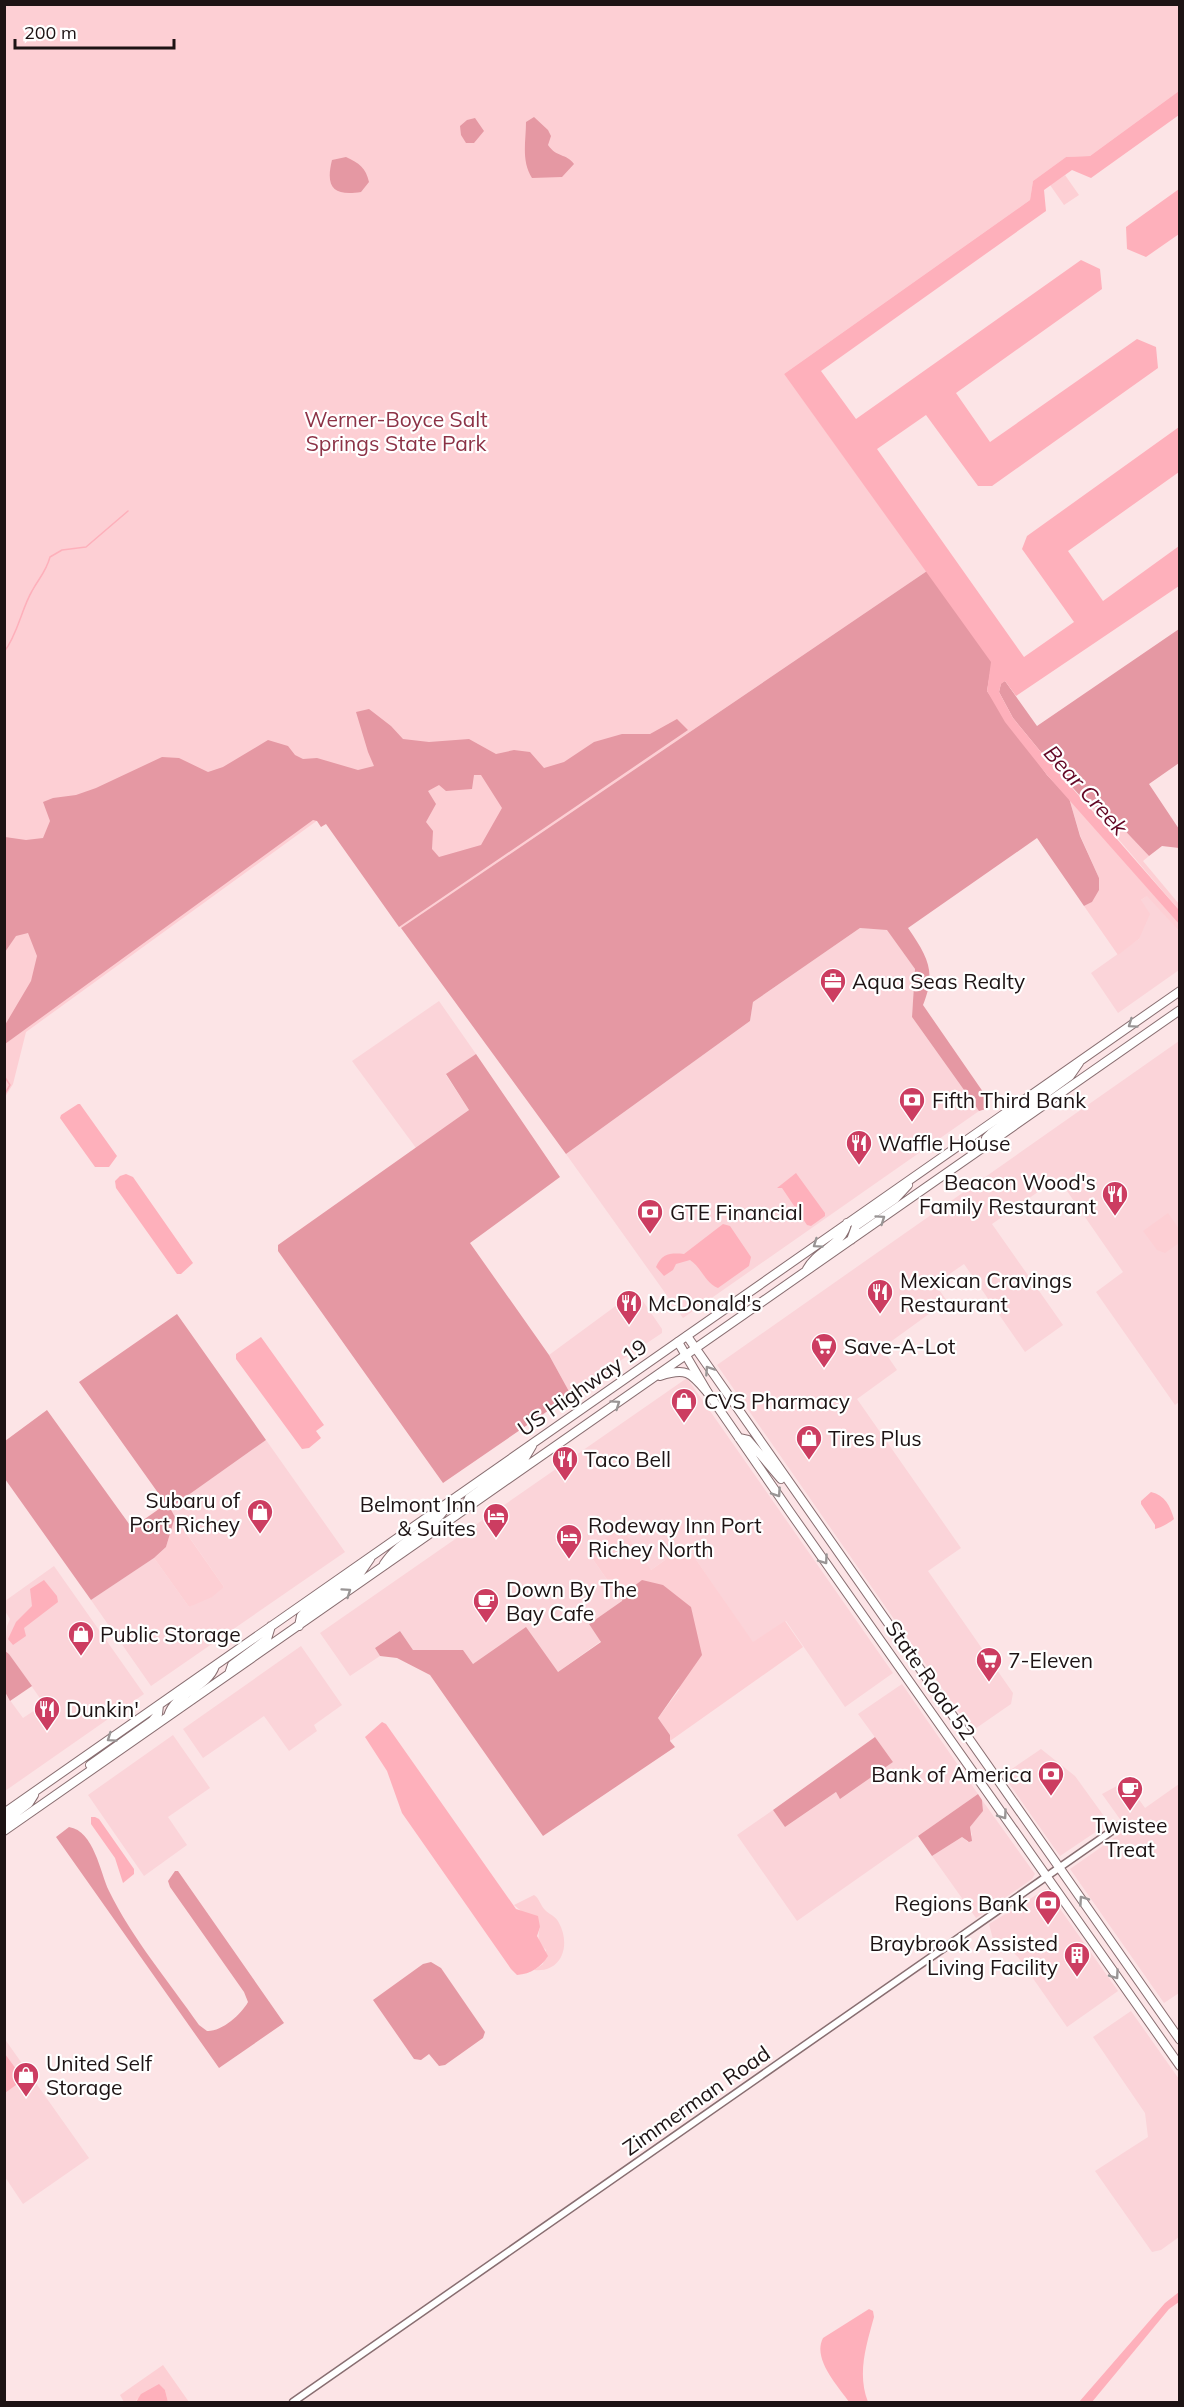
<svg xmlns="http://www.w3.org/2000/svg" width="1184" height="2407" viewBox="0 0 1184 2407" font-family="Mulish,sans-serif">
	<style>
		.built { fill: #fbd4d9 }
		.green { fill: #fdcfd4 }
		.forest { fill: #e598a3; fill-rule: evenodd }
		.water { fill: #feb0bb }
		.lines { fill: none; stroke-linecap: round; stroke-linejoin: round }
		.stream { stroke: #feb0bb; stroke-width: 1.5 }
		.tertiary-casing { stroke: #886e71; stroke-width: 9 }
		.primary-casing { stroke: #886e71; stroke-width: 10 }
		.trunk-casing { stroke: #886e71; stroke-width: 10 }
		.tertiary { stroke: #fff; stroke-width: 6 }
		.primary { stroke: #fff; stroke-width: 8 }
		.trunk { stroke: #fff; stroke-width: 8 }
		.oneway { stroke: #999595 }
		.labels { text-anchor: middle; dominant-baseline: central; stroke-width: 4.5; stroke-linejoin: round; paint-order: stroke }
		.park-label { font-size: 21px; fill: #8c3246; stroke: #fff }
		.poi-label { font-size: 21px; fill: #1d1314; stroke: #fff; text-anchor: start }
		.street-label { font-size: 21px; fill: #1d1314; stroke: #fff }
		.water-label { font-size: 22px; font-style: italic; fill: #630725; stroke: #fff }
	</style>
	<rect width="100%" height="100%" fill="#fce4e6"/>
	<!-- built -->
	<path class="built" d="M1148,895l31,36v39l-61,43 -27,-40 48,-34 2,-39z
		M860,928l27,1 28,40 -3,48 67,94 -296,207 -117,-164 184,-133 3,-19z
		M439,1001l37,53 -30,21 23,35 -53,38 -64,-87z
		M1179,1041v361l-4,3 -79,-113 27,-20 -65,-94 -66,46 71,101 -38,27 -61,-88 -29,20 12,17 -65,47 15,22 -40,29 104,149 -33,23 85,122 -2,11 -39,27 -255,-366z
		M636,1291l26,38v4l-42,28 -4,8 -39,27 -6,-1 -22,-40z
		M687,1378l206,295 -48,34 -59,-86 -33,22 -67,-98 -35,25 -64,-19 35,50 -33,23 12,17 -43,31 -85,-8 -10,-14h-50l-13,-19 -25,17 5,8 -30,20 -30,-43z
		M266,1440l79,112 -194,134 -60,-86 63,-42 35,49 35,-20 -55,-79z
		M54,1566l90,128 -139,97 -1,-99 19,26 21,-14 -35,-50 -4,-3 2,-25 3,-7 -5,-8v-10z
		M301,1646l41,59 -28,20 3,6 -28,20 -25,-35 -61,42 -20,-29z
		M902,1684l76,110 -181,127 -60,-86 36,-25 12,17 51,-35 4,6 53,-36 -35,-48z
		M173,1735l37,53 -42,29 19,28 -43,31 -56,-81z
		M1041,1749l34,27 34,47 -49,33 -57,-81z
		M1126,1781l19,27 34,-24v209l-15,10 -94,-134 57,-40 -25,-35z
		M982,1800l53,74 -3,5 -56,39 -44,-62 30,-19 6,5 4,-7 -2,-8 13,-16z
		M1046,1889l72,102 -51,36 -49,-70 -9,-8 -14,-2 -6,-23z
		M1131,2011l48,68v158l-18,13 -9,2 -57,-81 53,-34 -3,-24 -52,-76z
		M4,2038l85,120 -66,46 -18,-27z"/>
	<!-- green -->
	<path class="green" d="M5,5h1174v86l-89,65 -24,1 -33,24 -3,19 -246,174 143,197 -526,357 -79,-111 -296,215 -13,52 -8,13z
		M1065,175l14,20 -15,10 -14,-20z
		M1069,798l110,126v7l-32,-35 -6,4 9,14 -11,25 -21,16 -34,-49 8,-4 7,-24 -19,-43z
		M1084,799l28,18 37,39 -6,5 36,43v6z
		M1168,1213l11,16v14l-14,10 -8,-3 -14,-19z
		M175,1517l49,70 -12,10 -23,10 -35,-49 12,-11z
		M621,1527l30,43 35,-25 67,97 32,-21 18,26 -133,94v-6l-12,-17 21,-28 -57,-89 -35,-50z
		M534,1895c6,4 6,10 11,15 5,5 11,6 14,13 12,22 3,50 -25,47l9,-6 3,-14c-8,-7 -9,-12 -6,-23l-26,-22z
		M163,2365l26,37h-21l-3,-12 -28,9 -1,3h-12l-4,-7z"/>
	<!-- forest -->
	<path class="forest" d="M534,117l14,13 3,6 -3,9c9,13 18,8 26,19l-12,13 -30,1c-11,-18 -6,-36 -6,-56z
		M475,118l9,13 -10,12h-8l-5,-8 -1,-9 7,-6z
		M346,157c13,6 20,11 23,25l-8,10c-27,4 -36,-4 -29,-32z
		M927,571l65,91 -5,29 60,84 22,23 11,38 19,42v12l-7,12 -8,4 -47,-68 -129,90c19,28 29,43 15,77l67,97 -4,7 -7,2 -67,-94 3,-48 -28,-39 -27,-2 -107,74 -3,19 -184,133 -165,-226z
		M1179,629v134l-30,21 30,45v19l-17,-2 -13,10 -37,-39 -29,-18 -38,-42 -32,-39 -14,-26 2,-9 4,-2 32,45z
		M369,709l22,17 12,13 26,3 40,-3 27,15 18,-4 16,2 14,16 20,-6 30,-20 28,-8h28l27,-15 11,11 -289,197 -73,-103 -5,3 -4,-6 -4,-1 -308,224v-19l26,-44 6,-25 -9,-23 -12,3 -11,16v-115l21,3 17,-2 7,-17 -7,-19 10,-4 23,-3 20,-7 66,-31 17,1 29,14 15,-5 45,-27 20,6 7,9 8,4 14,-1 41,12 16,-4 -6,-14 -12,-40zM474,775h7l21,33 -21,37 -42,12 -7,-8 1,-18 -7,-9 10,-18 -8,-13 11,-6 7,6 26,-2z
		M476,1054l84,123 -90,66 79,112 22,40 -128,88 -165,-232v-6l191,-135 -23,-36z
		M177,1314l89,126 -96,68 5,9 -9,30 -12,11 -63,42 -86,-121v-38l42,-31 85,118 34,-24 -87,-122z
		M642,1580l21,5 28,22 11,48 -44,63 12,17v6l5,6 -132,89 -113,-161 -33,-17 -17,-2 -5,-8 25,-17 13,19h50l10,14 53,-37 32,45 43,-30 -12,-18 33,-23 3,-8z
		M5,1651l4,3 23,32 -22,15 -5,-9z
		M875,1737l18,25 -53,37 -4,-7 -51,35 -12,-17z
		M978,1794l4,6 1,11 -13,16 2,14 -3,1 -7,-5 -30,19 -14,-20z
		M69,1827c25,4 31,45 40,64 23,47 60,91 90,134l8,6c14,1 34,-16 41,-29l-4,-10 -74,-105 -2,-6 7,-10h3l106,152 -65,45 -163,-231z
		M431,1962l10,6 44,64 -2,6 -38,27 -6,1 -10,-12 -8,6 -7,-1 -41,-59 50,-36z"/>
	<!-- water -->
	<path class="water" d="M1179,91v24l-88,63 -19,-8 -28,20 2,21 -225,160 35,48 225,-159 19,9 2,20 -146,104 34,49 147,-103 19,8 2,21 -166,118h-14l-52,-71 -49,34 147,208 50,-35 -52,-73 5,-13 152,-109v45l-111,79 35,50 76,-55v40l-163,110 -11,-15 -4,3 -2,8 14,26 32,39 134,153v14l-132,-149 -42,-53 -18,-31 4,-29 -207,-288 246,-174 3,-19 33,-24 24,-1z
		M1179,189v45l-33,23 -19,-8 -1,-22z
		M78,1104h2l37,52 -8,11h-14l-35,-49 1,-3z
		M796,1173l29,40v3l-14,10 -4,-1 -25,-37h-5z
		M126,1174l7,3 60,86 -12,11h-4l-61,-86 -1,-7 5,-5z
		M723,1224l7,2 21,31 -2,9 -31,22c-12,-4 -17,-21 -28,-28l-14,4 -3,6 -9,6 -8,-9c6,-14 15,-14 28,-13z
		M261,1337l63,88 -8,6 5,7 -12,10 -7,1 -66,-90v-5z
		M1151,1492c14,3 19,14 23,27 -3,3 -14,9 -19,10v-4l-14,-21v-3z
		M44,1580l13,16 1,6 -34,26 2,8 -13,9 -5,-6 8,-17 16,-16 -2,-17z
		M382,1722l4,2 130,185 22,7 2,11 -3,9 11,20c-7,11 -17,18 -31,19l-6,-6 -109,-156 -15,-42 -22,-34z
		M91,1817h4l4,2 35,50v5l-11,9 -8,-25 -24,-34z
		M5,2054l17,23 -2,5 -15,11z
		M1179,2292v10l-10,7 -77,93h-13l86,-99z
		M869,2309l4,2 1,6c-8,29 -17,57 -6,85h-19c-11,-16 -37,-43 -26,-64z
		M159,2384l6,6 3,12h-32l5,-8z"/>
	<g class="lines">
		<!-- stream -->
		<path class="stream" d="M4,652c14,-18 17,-42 28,-61 7,-13 14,-19 18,-34l12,-7 24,-3 42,-36
			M4,723v6
			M4,1076l6,9 -6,10"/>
		<!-- tertiary casing -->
		<g class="tertiary-casing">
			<path id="tertiary" d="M293,2402l826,-576"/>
		</g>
		<!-- primary casing -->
		<g class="primary-casing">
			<path id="primary" d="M687,1336l493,704
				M678,1342l30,51 82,119 390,554
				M739,1438l9,2 33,39"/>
		</g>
		<!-- trunk casing -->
		<g class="trunk-casing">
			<path id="trunk" d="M985,1145l1,-7 5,-5 79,-57 9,-13
				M851,1240l5,-14 39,-27 13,-14
				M807,1269c9,-18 37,-25 40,-46
				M660,1376c27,-9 31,-3 48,17
				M464,1510l5,-12 56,-40 7,-12
				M384,1564c17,-27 47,-31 63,-58
				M299,1626l2,-10 4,-4 56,-40 9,-13
				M229,1674l3,-9 35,-26 4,-13
				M168,1716c7,-24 39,-27 47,-50
				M90,1765l62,-44 6,-7 1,-9
				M4,1813l1176,-822
				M4,1822l25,-19 5,-8
				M4,1831l1176,-821"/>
		</g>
		<!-- tertiary -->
		<use href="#tertiary" class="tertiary"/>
		<!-- primary -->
		<use href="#primary" class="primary"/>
		<!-- trunk -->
		<use href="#trunk" class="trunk"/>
	</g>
	<!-- one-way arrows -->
	<defs><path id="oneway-chevron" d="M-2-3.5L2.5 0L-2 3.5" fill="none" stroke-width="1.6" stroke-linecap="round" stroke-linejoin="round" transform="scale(1.5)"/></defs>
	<g class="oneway">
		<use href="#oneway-chevron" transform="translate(1132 1024) rotate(145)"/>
		<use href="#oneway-chevron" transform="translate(881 1219) rotate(-35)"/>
		<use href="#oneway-chevron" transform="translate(817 1244) rotate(145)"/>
		<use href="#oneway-chevron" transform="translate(709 1370) rotate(-124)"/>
		<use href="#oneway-chevron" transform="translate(616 1404) rotate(-35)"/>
		<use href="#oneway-chevron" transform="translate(777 1493) rotate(56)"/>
		<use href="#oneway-chevron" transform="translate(824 1560) rotate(55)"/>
		<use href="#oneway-chevron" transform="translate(347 1592) rotate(-35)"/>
		<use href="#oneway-chevron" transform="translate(111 1738) rotate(145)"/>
		<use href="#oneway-chevron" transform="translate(1003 1815) rotate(55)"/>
		<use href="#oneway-chevron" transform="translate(1083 1900) rotate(-125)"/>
		<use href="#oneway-chevron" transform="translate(1115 1975) rotate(55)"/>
	</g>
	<!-- icons -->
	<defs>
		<g id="office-pin" transform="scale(1.35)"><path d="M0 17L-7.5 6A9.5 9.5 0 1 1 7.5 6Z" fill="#cc3d61" stroke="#fff"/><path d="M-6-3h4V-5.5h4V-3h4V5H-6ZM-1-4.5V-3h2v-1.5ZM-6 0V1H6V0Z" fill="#fff"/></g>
		<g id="bank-pin" transform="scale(1.35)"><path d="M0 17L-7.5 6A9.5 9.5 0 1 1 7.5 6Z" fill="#cc3d61" stroke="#fff"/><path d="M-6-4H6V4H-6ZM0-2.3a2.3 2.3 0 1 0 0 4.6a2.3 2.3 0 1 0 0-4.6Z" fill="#fff"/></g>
		<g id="restaurant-pin" transform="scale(1.35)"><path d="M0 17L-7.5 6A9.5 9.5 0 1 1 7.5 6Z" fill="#cc3d61" stroke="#fff"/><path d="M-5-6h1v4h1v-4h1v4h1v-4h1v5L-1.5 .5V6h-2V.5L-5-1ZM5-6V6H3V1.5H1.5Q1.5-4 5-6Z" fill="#fff"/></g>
		<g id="supermarket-pin" transform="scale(1.35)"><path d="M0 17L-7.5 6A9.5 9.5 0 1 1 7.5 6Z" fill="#cc3d61" stroke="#fff"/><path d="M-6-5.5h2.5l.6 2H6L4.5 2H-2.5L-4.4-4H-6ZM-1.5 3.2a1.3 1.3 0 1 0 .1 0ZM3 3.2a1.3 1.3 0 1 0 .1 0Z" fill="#fff"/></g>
		<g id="shop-pin" transform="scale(1.35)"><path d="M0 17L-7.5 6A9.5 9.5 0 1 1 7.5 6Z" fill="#cc3d61" stroke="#fff"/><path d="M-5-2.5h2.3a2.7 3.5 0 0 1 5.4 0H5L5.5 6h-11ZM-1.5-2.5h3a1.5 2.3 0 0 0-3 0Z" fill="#fff"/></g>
		<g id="hotel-pin" transform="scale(1.35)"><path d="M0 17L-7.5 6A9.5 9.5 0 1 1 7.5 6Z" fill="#cc3d61" stroke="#fff"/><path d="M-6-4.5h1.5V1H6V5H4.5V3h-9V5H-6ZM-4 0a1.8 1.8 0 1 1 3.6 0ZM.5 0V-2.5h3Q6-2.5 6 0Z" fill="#fff"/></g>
		<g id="cafe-pin" transform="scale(1.35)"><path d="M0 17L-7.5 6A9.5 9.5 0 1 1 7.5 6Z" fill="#cc3d61" stroke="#fff"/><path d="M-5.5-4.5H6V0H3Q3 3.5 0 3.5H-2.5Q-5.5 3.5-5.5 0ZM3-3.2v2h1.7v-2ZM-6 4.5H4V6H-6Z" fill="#fff"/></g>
		<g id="building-pin" transform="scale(1.35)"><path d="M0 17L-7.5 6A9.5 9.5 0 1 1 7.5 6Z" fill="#cc3d61" stroke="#fff"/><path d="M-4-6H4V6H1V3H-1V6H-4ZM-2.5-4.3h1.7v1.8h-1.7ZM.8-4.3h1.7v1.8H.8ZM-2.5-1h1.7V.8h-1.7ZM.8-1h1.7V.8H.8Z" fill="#fff"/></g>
	</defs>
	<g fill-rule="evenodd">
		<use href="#office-pin" x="833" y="981"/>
		<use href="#bank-pin" x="912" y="1100"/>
		<use href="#restaurant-pin" x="859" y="1143"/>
		<use href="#restaurant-pin" x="1115" y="1194"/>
		<use href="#bank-pin" x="650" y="1212"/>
		<use href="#restaurant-pin" x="880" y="1292"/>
		<use href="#restaurant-pin" x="629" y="1303"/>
		<use href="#supermarket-pin" x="824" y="1346"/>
		<use href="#shop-pin" x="684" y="1401"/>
		<use href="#shop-pin" x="809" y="1438"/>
		<use href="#restaurant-pin" x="565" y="1459"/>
		<use href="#shop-pin" x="260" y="1512"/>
		<use href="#hotel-pin" x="496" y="1516"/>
		<use href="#hotel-pin" x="569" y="1537"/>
		<use href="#cafe-pin" x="486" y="1601"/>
		<use href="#shop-pin" x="81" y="1634"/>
		<use href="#supermarket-pin" x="989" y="1660"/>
		<use href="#restaurant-pin" x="47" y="1709"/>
		<use href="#bank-pin" x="1051" y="1774"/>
		<use href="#cafe-pin" x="1130" y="1789"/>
		<use href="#bank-pin" x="1048" y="1903"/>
		<use href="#building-pin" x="1077" y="1955"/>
		<use href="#shop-pin" x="26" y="2075"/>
	</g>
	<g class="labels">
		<!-- park labels -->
		<g class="park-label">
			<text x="396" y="419">Werner-Boyce Salt<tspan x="396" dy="24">Springs State Park</tspan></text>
		</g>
		<!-- poi labels -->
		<g class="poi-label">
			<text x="852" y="981">Aqua Seas Realty</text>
			<text x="932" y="1100">Fifth Third Bank</text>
			<text x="878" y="1143">Waffle House</text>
			<text x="1096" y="1182" text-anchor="end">Beacon Wood's<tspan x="1096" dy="24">Family Restaurant</tspan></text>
			<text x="670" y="1212">GTE Financial</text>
			<text x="900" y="1280">Mexican Cravings<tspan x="900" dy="24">Restaurant</tspan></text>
			<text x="648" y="1303">McDonald's</text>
			<text x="844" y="1346">Save-A-Lot</text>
			<text x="704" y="1401">CVS Pharmacy</text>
			<text x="828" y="1438">Tires Plus</text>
			<text x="584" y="1459">Taco Bell</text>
			<text x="240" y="1500" text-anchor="end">Subaru of<tspan x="240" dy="24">Port Richey</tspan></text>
			<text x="476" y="1504" text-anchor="end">Belmont Inn<tspan x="476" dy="24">&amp; Suites</tspan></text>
			<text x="588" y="1525">Rodeway Inn Port<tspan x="588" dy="24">Richey North</tspan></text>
			<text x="506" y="1589">Down By The<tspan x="506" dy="24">Bay Cafe</tspan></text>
			<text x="100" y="1634">Public Storage</text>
			<text x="1008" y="1660">7-Eleven</text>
			<text x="66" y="1709">Dunkin'</text>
			<text x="1032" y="1774" text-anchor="end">Bank of America</text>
			<text x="1130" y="1825" text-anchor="middle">Twistee<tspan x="1130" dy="24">Treat</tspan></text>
			<text x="1028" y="1903" text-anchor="end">Regions Bank</text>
			<text x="1058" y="1943" text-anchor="end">Braybrook Assisted<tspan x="1058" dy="24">Living Facility</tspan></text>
			<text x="46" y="2063">United Self<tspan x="46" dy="24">Storage</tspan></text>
		</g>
		<!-- street labels -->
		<g class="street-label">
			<text transform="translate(582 1387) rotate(-35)">US Highway 19</text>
			<text transform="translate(931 1680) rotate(55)">State Road 52</text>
			<text transform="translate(696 2100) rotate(-35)">Zimmerman Road</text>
		</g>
		<!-- water labels -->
		<g class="water-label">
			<text transform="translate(1086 790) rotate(48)">Bear Creek</text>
		</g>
	</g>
	<!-- border -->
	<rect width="1184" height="2407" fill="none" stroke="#1d1314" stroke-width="12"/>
	<!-- scale -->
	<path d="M15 39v9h159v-9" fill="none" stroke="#1d1314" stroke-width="3"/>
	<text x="24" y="39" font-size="18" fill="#1d1314" stroke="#ffffff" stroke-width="4.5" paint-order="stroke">200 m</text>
</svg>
